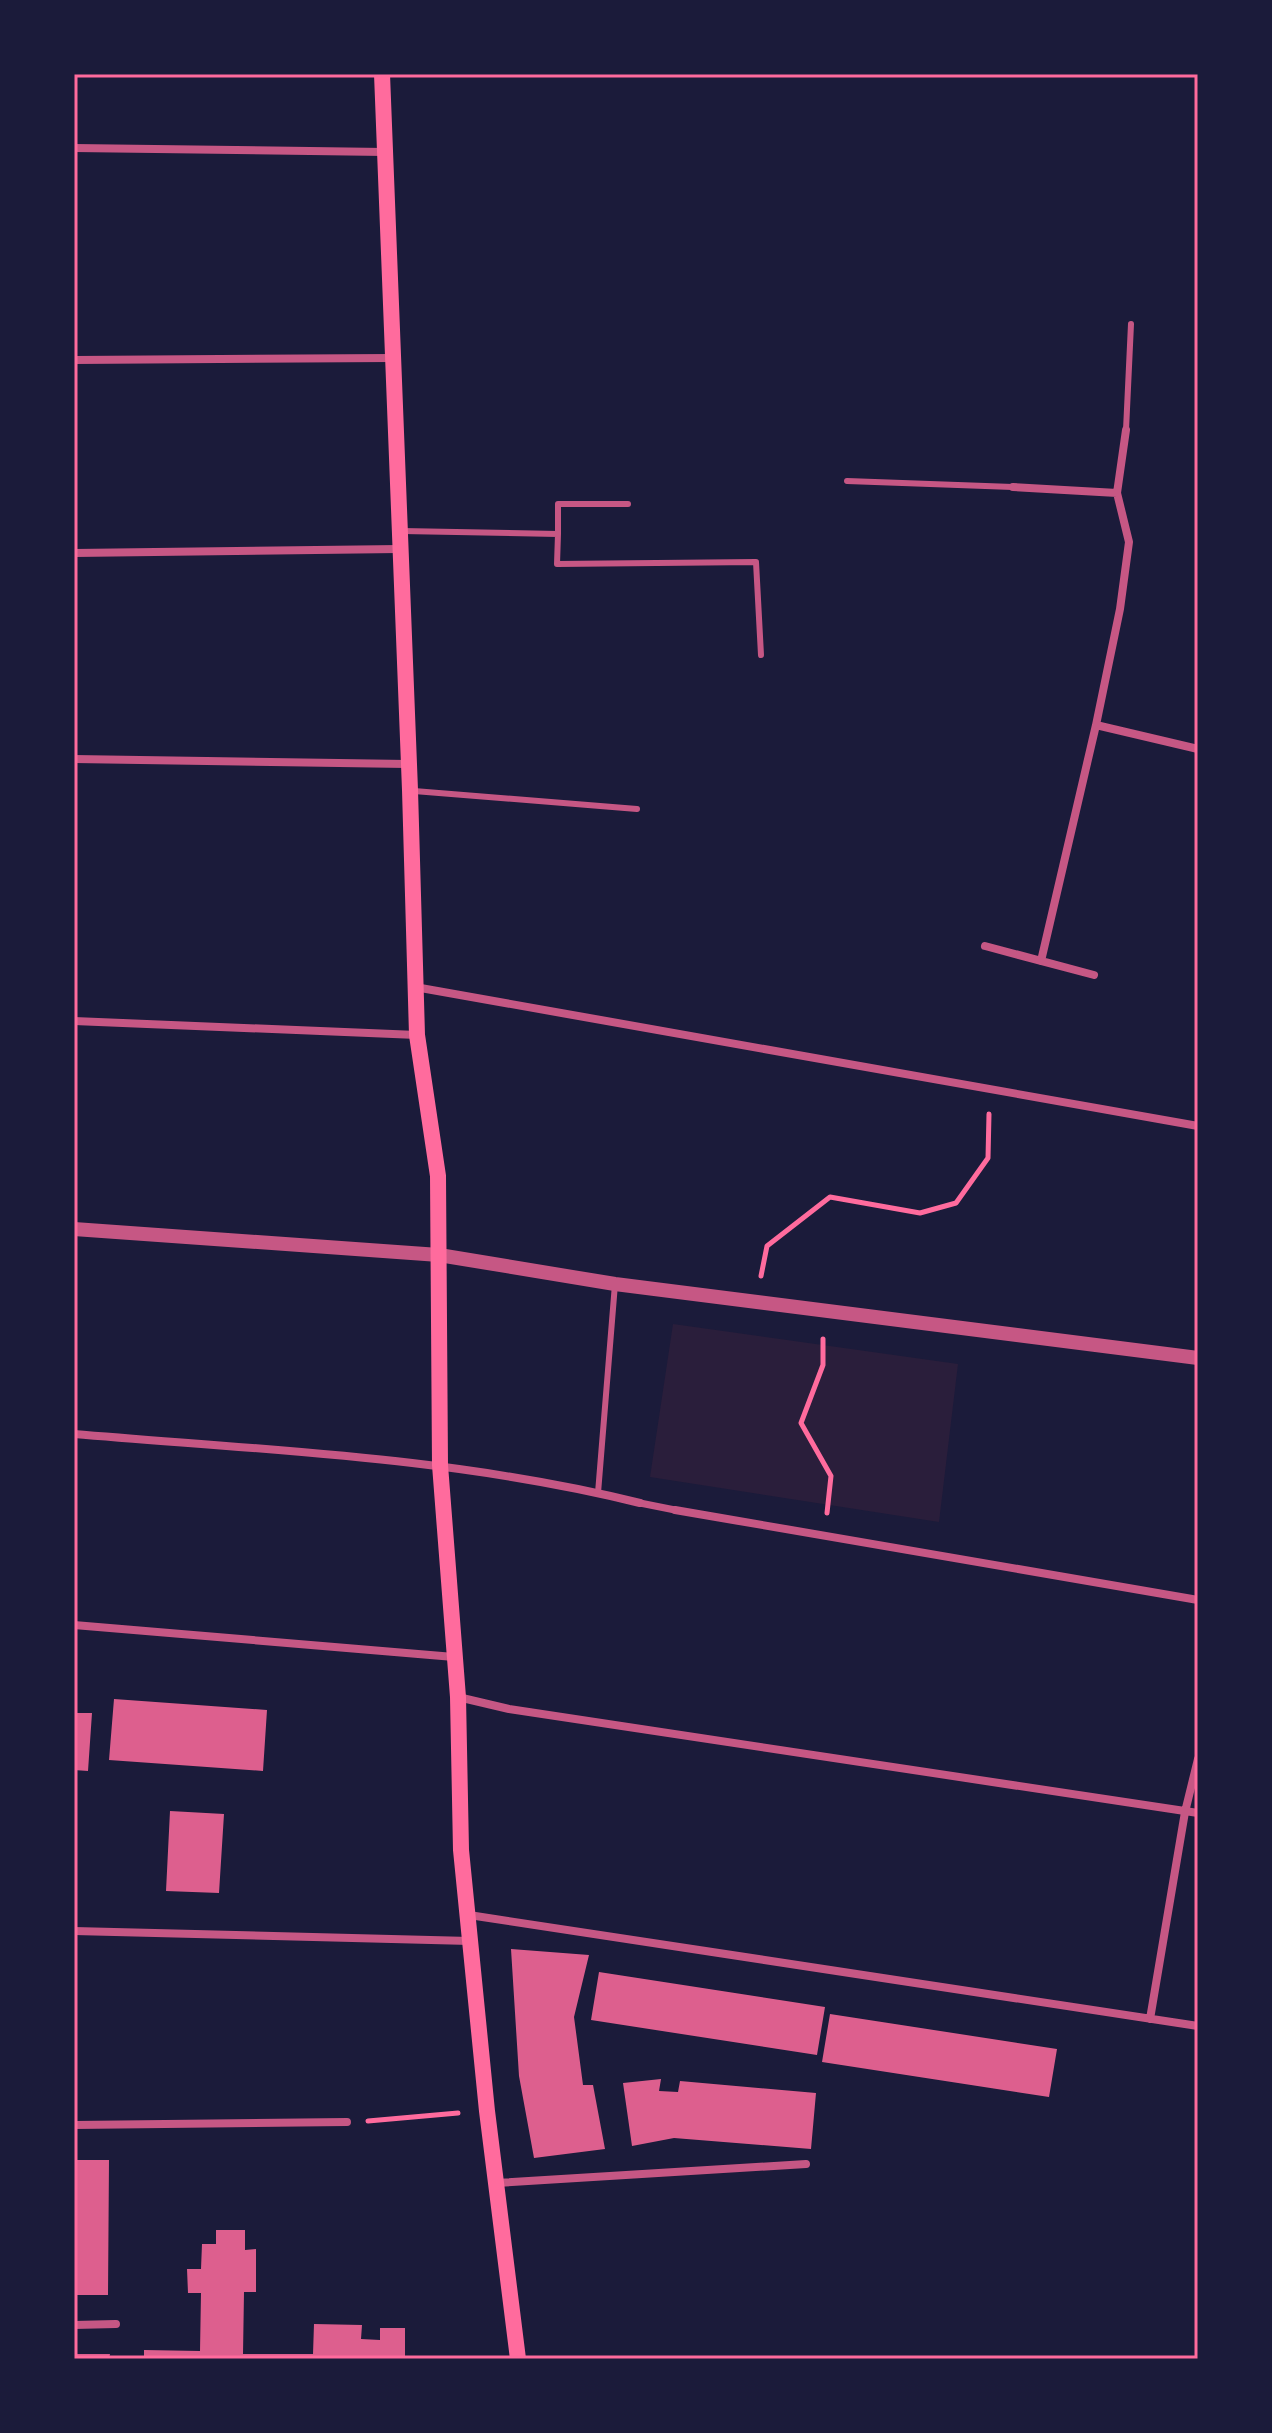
<svg xmlns="http://www.w3.org/2000/svg" width="1272" height="2433" viewBox="0 0 1272 2433" font-family="Jost,sans-serif">
	<style>
		.green { fill: #2a1e3b }
		.building { fill: #dd5f8e }
		.lines { fill: none; stroke-linecap: round; stroke-linejoin: round }
		.path { stroke: #ff6b9d; stroke-width: 5 }
		.service { stroke: #c65784; stroke-width: 6 }
		.pedestrian { stroke: #c65784; stroke-width: 7 }
		.minor { stroke: #c65784; stroke-width: 8 }
		.tertiary { stroke: #c65784; stroke-width: 14 }
		.secondary { stroke: #ff6b9d; stroke-width: 16 }
		.neatline { fill: none; stroke: #ff6b9d; stroke-width: 3 }
	</style>
	<rect width="100%" height="100%" fill="#1b1b3a"/>
	<!-- green -->
	<path class="green" d="M673,1324l285,40 -19,158 -289,-45z"/>
	<!-- building -->
	<path class="building" d="M114,1699l153,11 -4,61 -154,-11z
		M74,1713h18l-4,58 -14,-1z
		M170,1811l54,3 -5,79 -53,-2z
		M511,1949l78,6 -15,62 9,68h10l12,64 -71,9 -15,-82z
		M599,1972l226,35 -8,48 -226,-35z
		M830,2014l227,35 -8,48 -227,-35z
		M661,2079l-2,12 19,1 2,-11 136,12 -5,56 -137,-11 -42,8 -9,-63z
		M74,2160h35l-1,135h-34z
		M216,2230h29v20l11,-1v43h-12l-1,62h70l1,-30 48,1 -1,14 19,1v-12h25v31h-261v-9l56,1 1,-58h-13l-1,-24h14l1,-25h14z
		M74,2354h36l-1,5h-35z"/>
	<g class="lines">
		<!-- path -->
		<path class="path" d="M761,1276l6,-30 63,-49 90,16 36,-10 32,-45 1,-44
			M823,1339v26l-22,58 30,53 -4,37
			M368,2121l90,-8"/>
		<!-- service -->
		<path class="service" d="M1126,430l5,-106
			M847,481l166,6
			M402,531l156,3v-30h70
			M558,534l-1,30 199,-2 5,93
			M414,791l223,18
			M598,1493l17,-209"/>
		<!-- pedestrian -->
		<path class="pedestrian" d="M640,1503l35,7"/>
		<!-- minor -->
		<path class="minor" d="M74,148l311,4
			M74,360l318,-2
			M1013,487l104,6 12,49 -9,67 -24,116
			M1117,493l9,-63
			M74,553l325,-4
			M74,759l333,5
			M985,946l109,29
			M1041,961l55,-236 102,24
			M415,987l783,139
			M74,1021l343,14
			M74,1434c189,16 381,23 566,69
			M675,1510l523,90
			M74,1625l380,32
			M458,1697l51,12 689,104
			M469,1915l729,111
			M74,1931l396,10
			M1150,2019l35,-207 13,-53
			M74,2125l273,-3
			M496,2183l310,-19
			M74,2325l42,-1"/>
		<!-- tertiary -->
		<path class="tertiary" d="M74,1229l365,26 176,29 583,74"/>
		<!-- secondary -->
		<path class="secondary" d="M382,74l28,716 7,245 21,141 2,289 18,232 3,153 26,261 31,248"/>
	</g>
	<!-- border -->
	<rect width="1272" height="2433" fill="none" stroke="#1b1b3a" stroke-width="152"/>
	<rect x="76" y="76" width="1120" height="2281" class="neatline"/>
</svg>
